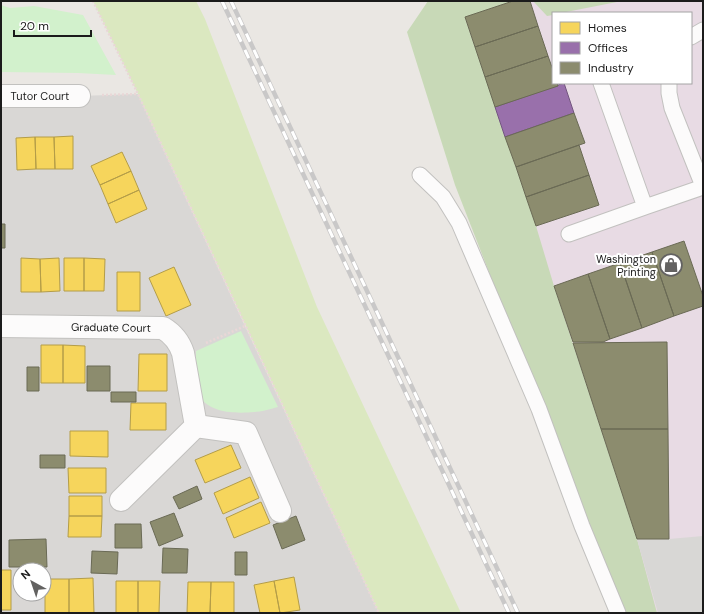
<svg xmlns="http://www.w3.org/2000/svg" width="704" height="614" viewBox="0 0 704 614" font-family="'DM Sans',sans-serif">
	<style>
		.residential { fill: #d9d7d5; fill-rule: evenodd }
		.industrial { fill: #e8dbe4; fill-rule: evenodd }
		.grass { fill: #dbe8c0 }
		.forest { fill: #c8d9b7 }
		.park { fill: #d2f1cc }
		.parking { fill: #d8d7d5 }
		.homes { fill: #f6d55c; stroke: #b49d48 }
		.offices { fill: #9970ab; stroke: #735680 }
		.industry { fill: #8c8c6e; stroke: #6a6a55 }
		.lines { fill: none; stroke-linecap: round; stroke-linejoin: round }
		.lane-casing { stroke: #c2c1bf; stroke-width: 17 }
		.street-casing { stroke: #c2c1bf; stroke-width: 24 }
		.path { stroke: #e9d7d7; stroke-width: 2.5; stroke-dasharray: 2 2; stroke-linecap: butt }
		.lane { stroke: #fcfbfb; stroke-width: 15 }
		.street { stroke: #fcfbfb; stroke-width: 22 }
		.rail-casing { stroke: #c9c8c8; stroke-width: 4.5 }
		.rail { stroke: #fff; stroke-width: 3; stroke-dasharray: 9; stroke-linecap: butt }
		.labels { text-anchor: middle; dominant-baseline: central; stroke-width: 4; stroke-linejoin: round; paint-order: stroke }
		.street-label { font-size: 11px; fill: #1b1b1b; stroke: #fff }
		.poi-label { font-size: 11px; fill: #1b1b1b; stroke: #fff; text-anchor: end }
	</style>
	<rect width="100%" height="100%" fill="#eae7e3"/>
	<!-- residential -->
	<path class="residential" d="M138,94l107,232 134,287h-378v-517h78zM20,570h24v24h-24z"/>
	<!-- industrial -->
	<path class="industrial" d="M447,1h256v612h-54zM553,13h138v70h-138z"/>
	<!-- grass -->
	<path class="grass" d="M93,1h103l9,18 112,288 144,306h-82l-241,-519z"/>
	<!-- forest -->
	<path class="forest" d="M428,1h85l-48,17 71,208 18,60 83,253 20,74h-35l-167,-428 -48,-153z
		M533,1h89l-61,12h-8v2l-6,1z"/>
	<!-- park -->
	<path class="park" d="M1,5l9,3 24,-2 49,9 33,60 -38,-2 -77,-1z
		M241,331l37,76c-8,2 -17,5 -24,5 -20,2 -53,1 -57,-24 -2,-11 -1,-25 -1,-37z"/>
	<!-- parking -->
	<path class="parking" d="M703,536v77h-45l-21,-74h32z"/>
	<!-- homes -->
	<path class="homes" d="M73,136v33h-18l-1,-32z
		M35,137l1,32 -19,1 -1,-32z
		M35,137h19l1,32h-19z
		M122,152l9,19 -31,14 -9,-19z
		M131,171l8,19 -31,14 -8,-19z
		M139,190l8,19 -31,14 -8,-19z
		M21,258l19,1 1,33h-20z
		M59,258l1,33 -19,1 -1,-33z
		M64,258h20v33h-20z
		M84,258l21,1 -1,32h-20z
		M174,267l17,38 -25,11 -17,-38z
		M117,272h23v39h-23z
		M41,345h22v38h-22z
		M63,345l22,1v37h-22z
		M139,354h28v37h-29z
		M131,403h35v27h-36z
		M70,431h38v26l-38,-1z
		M231,445l10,23 -36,15 -10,-23z
		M68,468h38v25h-37z
		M250,477l9,21 -36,16 -9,-21z
		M69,496h33v20h-33z
		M261,502l9,21 -36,15 -8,-20z
		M69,516h33l-1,21h-33z
		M1,570h10v40h-10z
		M294,577l6,33 -20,3 -6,-32z
		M93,578l1,35h-25v-34z
		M45,579h24v34h-24z
		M116,581h22v32h-22z
		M138,581h22l-1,32h-21z
		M274,581l6,32h-20l-6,-28z
		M188,582h23l-1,31h-23z
		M211,582h23v31h-24z"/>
	<!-- offices -->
	<path class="offices" d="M564,83l10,30 -69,24 -10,-30z"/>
	<!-- industry -->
	<path class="industry" d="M513,1h17l8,25 -63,21 -10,-30z
		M538,26l10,30 -63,21 -10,-30z
		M548,56l5,14v13h4l1,3 -63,21 -10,-30z
		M574,113l11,30 -69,24 -11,-30z
		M579,145l10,30 -63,22 -10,-30z
		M589,175l10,30 -63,21 -10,-29z
		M1,224h4v24h-4z
		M684,241l19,55v10l-29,10 -22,-64z
		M652,252l22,64 -32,12 -22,-65z
		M620,263l22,65 -32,11 -22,-65z
		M588,274l22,65 -7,3h-30l-19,-56z
		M667,342l1,87h-67l-28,-86z
		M87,366h23v25h-23z
		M27,367h12v24h-12z
		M111,392h25v10h-25z
		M601,429h67l1,110h-32z
		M40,455h25v13h-25z
		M197,486l5,13 -23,10 -6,-12z
		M174,513l9,23 -24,10 -9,-24z
		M296,516l9,24 -23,9 -9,-24z
		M115,524h26l1,24h-27z
		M46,539l1,28h-38v-27z
		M163,548l25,1 -1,24h-25z
		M92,551l26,1 -1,22 -26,-1z
		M235,552h12v23h-12z"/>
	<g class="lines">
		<!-- lane casing -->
		<g class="lane-casing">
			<path id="lane" d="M691,37l12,-7
				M601,83l44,124 58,-20
				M669,83v10l3,15 31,78
				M420,175l23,22 16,26 80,186 43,117 36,87
				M569,234l76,-27"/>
		</g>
		<!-- street casing -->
		<g class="street-casing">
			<g id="street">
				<path id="s1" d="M1,96h78"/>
				<path id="s2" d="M1,326l162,2c10,6 16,13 20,25l13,73 -75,74"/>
				<path d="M196,426l50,7 34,78"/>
			</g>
		</g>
		<!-- path -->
		<path class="path" d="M93,1l45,93 241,519
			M102,95l36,-1
			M206,343l39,-17"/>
		<!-- lane -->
		<use href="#lane" class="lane"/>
		<!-- street -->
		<use href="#street" class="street"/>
		<!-- rail casing -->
		<g class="rail-casing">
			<path id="rail" d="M222,1l287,612
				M231,1l287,612"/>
		</g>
		<!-- rail -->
		<use href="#rail" class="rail"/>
	</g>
	<!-- icons -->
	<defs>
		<g id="shop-ring" transform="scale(1.15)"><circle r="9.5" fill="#fff" stroke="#636261" stroke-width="1.5"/><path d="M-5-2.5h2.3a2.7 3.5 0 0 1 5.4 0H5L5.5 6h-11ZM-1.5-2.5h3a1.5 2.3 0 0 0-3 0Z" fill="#636261"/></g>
	</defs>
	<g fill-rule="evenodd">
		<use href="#shop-ring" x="671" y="265"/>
	</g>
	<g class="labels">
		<!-- street labels -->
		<g class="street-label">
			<text stroke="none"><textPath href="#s1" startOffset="39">Tutor Court</textPath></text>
			<text stroke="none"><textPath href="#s2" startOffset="110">Graduate Court</textPath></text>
		</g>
		<!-- poi labels -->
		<g class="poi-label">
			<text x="656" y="259">Washington<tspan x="656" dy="13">Printing</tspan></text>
		</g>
	</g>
	<!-- border -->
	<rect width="704" height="614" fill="none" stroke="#1b1b1b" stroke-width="4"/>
	<!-- legend -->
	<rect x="552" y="12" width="140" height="72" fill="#ffffff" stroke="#a4a4a4"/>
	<rect x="560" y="22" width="20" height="12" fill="#f6d55c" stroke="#a4a4a4"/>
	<text x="588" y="32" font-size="12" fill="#1b1b1b">Homes</text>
	<rect x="560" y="42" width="20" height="12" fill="#9970ab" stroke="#a4a4a4"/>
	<text x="588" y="52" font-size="12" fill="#1b1b1b">Offices</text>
	<rect x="560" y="62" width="20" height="12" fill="#8c8c6e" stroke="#a4a4a4"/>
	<text x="588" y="72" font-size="12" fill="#1b1b1b">Industry</text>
	<!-- north arrow -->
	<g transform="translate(32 582) rotate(320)"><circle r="19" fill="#ffffff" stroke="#a4a4a4"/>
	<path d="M0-3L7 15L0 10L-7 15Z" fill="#636261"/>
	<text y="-6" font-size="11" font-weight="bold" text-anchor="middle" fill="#1b1b1b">N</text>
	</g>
	<!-- scale -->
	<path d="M14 30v6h77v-6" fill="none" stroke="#1b1b1b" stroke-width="2"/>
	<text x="20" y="30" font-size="12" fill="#1b1b1b" stroke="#ffffff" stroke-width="3" paint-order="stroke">20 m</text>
</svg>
